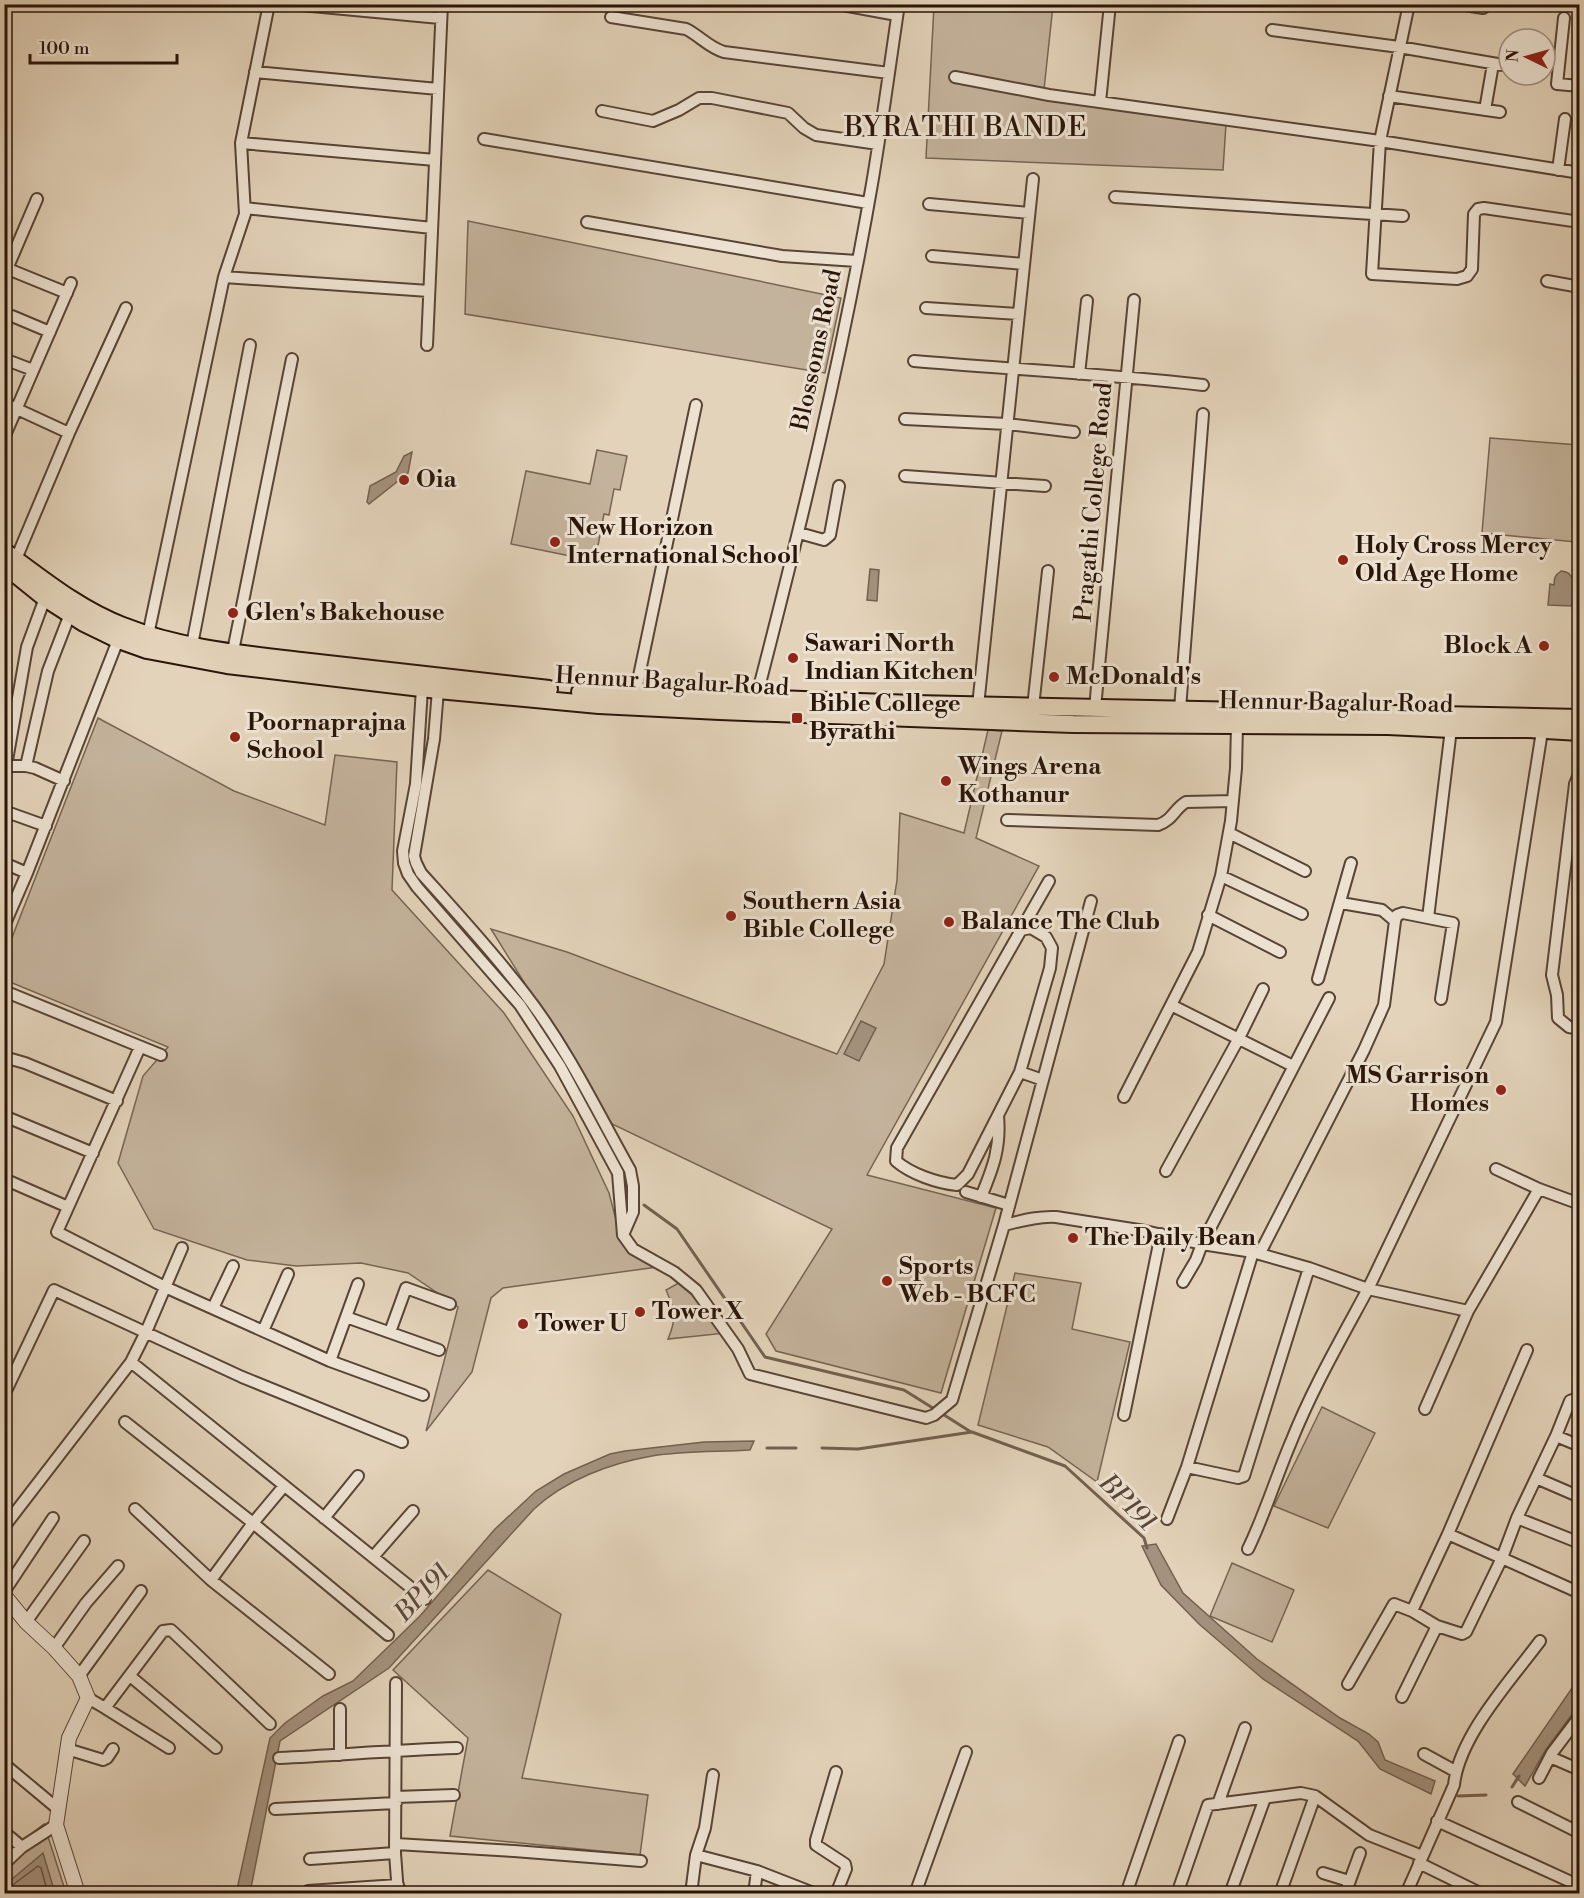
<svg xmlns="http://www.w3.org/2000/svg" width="1584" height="1898" viewBox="0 0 1584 1898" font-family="'Libre Bodoni',serif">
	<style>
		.green { fill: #c4b39c; stroke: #776452; stroke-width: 1.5 }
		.water { fill: #a4927e; stroke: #73604f; stroke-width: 1.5 }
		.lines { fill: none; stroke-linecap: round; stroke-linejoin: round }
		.shore { stroke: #675444; stroke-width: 1.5 }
		.stream { stroke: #73604f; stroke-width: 3 }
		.minor-casing { stroke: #584435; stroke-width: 14 }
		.tertiary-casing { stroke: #584435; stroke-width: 16 }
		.primary-casing { stroke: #2a1509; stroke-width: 20 }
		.minor { stroke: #ede2d2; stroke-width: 10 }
		.tertiary { stroke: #ede2d2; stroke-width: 14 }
		.primary { stroke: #e3d3ba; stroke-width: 16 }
		.poi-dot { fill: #8f2418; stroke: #ede2d2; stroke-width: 2 }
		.labels { text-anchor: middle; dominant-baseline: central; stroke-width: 6; stroke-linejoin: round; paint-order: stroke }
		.street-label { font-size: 24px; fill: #2a1509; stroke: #ede2d2 }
		.poi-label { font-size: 24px; font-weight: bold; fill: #2a1509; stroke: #ede2d2; text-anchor: start }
		.water-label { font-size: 26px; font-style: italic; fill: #5b4738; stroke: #ede2d2 }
		.quarter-label { font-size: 27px; letter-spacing: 1.5px; fill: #2a1509; stroke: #ede2d2 }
	</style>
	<rect width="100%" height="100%" fill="#e3d3ba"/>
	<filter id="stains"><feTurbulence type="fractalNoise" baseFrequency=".00333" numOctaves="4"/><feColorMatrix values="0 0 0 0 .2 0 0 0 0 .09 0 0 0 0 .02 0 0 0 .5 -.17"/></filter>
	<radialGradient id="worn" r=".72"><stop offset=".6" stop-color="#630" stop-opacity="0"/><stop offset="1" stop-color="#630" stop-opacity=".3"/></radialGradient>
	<!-- green -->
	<path class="green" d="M934,5h119l-10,94 183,25 -3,46 -297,-12z
		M468,221l373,77 -16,75 -360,-59z
		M1490,438l89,7 1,67 -4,30 -94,-9z
		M597,450l30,6 -7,34 -6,-1 -5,26 -5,-1 -9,47 -84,-17 15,-73 64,13z
		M98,718l136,73 91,34 10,-70 62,7 -5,128 112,123 69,103 36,77 12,46 44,27 -162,22 -12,10 -19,74 -46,59 32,-124 -50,-34 -47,-10 -65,3 -49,-6 -93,-31 -36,-66 25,-87 25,-29 -163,-67 -1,-22z
		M988,730l14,1 -26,107 63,28 -172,309 129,33 -55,185 -165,-42 -10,-17 66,-105 -220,-105 -121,-195 76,23 270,102 47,-90 13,-84 3,-67 64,20z
		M1015,1273l66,10 -9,46 58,13 -33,140 -49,-35 -70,-22z
		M684,1280l42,53 -58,6c9,-21 7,-29 -2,-49z
		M1322,1407l53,26 -47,95 -54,-22z
		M1232,1563l62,27 -22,52 -62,-26z
		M488,1570l73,44 -39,164 126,17 -8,60 -190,-19 18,-98 -75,-68z
		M44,1824l22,69 -61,1v-40z"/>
	<!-- water -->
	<path class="water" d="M412,452l-4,21 -39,31 -2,-2 3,-16 26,-14 8,-16z
		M870,569l9,1 -2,31 -10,-1z
		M1561,571c18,1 11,22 11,35l-24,-1 2,-21 4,1c0,-7 1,-10 7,-14z
		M861,1021l15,7 -17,33 -15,-7z
		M754,1441l-4,9c-31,2 -67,1 -98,6 -41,7 -87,24 -118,53l-145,159 -109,73 -30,152 -14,1 34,-156 15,-15 38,-27 30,-15 67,-65 75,-87 41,-38 28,-17 46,-20 15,-3 79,-9z
		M1156,1544l27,49 74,66 83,59 29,16 9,8 7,18 50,21 -4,13 -51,-25 -22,-28 -95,-62 -64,-55 -38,-39 -19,-39z
		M1579,1678v27l-34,46 -20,35 -12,-12z
		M43,1853l12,40h-50v-8z"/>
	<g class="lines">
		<!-- shore -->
		<path class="shore" d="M4,1889l6,-2 28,-21 3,2 7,26"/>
		<!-- stream -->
		<path class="stream" d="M644,1205l33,24 88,128 139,33 32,20
			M941,1413l30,19
			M767,1448h29
			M822,1448l36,1 114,-17 93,34 79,72 3,10
			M1512,1787l7,-11
			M1458,1796l28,-1"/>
		<!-- minor casing -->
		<g class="minor-casing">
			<path id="minor" d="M290,4l150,14
				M837,4l60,11
				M1409,4l-29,137 -8,133 85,5 10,-3 5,-7 2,-55 4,-5 6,-1 96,14
				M1458,4l25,4 5,-4
				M611,17l75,12c14,7 22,18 38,23l165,21
				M1564,18l-7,66 23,2
				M1272,30l127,17 110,19
				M255,72l183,17
				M955,77l94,18 331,46 200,32
				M1389,96l111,16
				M1100,102l10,-98
				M1485,110l8,-46
				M602,111l51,10 26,-11 20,-12h13l76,15 16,15 12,7 62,9
				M484,139l384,64
				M241,143l194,17
				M1558,170l7,-51
				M1115,197l288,19
				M929,204l100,9
				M245,208l187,20
				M587,222l195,34 75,5
				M932,256l92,8
				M8,269l59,24
				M4,276l33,-77
				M224,277l205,14
				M1547,281l33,6
				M926,308l93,6
				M12,316l38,16
				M427,345l15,-341
				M4,359l29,11
				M914,361c96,8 193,13 289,24
				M1079,374l8,-73
				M4,403l65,30
				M905,419l102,5 67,8
				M6,433l65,-150
				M905,476l140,10
				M799,533l25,7 6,-5 9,-49
				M4,578l12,-19 53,-126 57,-125
				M148,635l76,-358 21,-63 -4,-71 28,-139
				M192,645l58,-300
				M233,651l59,-292
				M422,688l-6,96 -13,67 1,12 4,11 9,13 103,118 40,61 58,107 5,62 10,14 41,23 22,18 42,59 12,25 176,44 8,-3 18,-15 52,-175c17,-4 34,-9 52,-8l89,14 57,13 51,8 -66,215 -20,52
				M438,690l-4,49 -20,117 2,7 5,10c36,40 72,79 104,121 42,54 72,117 105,176l3,16v26l-10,23
				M635,695l61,-290
				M756,699c44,-170 86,-341 116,-515 10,-59 18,-120 27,-180
				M978,706l55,-527
				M1033,707l15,-136
				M1095,708l39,-408
				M1180,709l23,-295
				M4,766h22l9,2 29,13
				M6,766l21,-119 18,-49
				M26,766l22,-95 22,-57
				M1580,772l-5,12 -23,191 5,20 1,23 11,9 11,2
				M4,811l42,15
				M1007,820l151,5c15,-5 16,-16 28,-23l47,-1
				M1229,833l76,38
				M4,863l23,10
				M1221,876l81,38
				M1341,903l41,7 13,11
				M1208,915l72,37
				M1428,918l25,5 -12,76
				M4,926l23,-53 93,-238
				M1031,928l15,9 6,11 -2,20 -30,104 -52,102 -11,11c-20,-2 -46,-11 -61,-24l1,-13 124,-218z
				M1021,930l28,-49
				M1318,979l33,-116
				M4,991l157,64
				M1171,1005l27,-53 23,-76 10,-55 5,-53 1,-43
				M140,1047l-83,185 108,55 165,74 93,34
				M4,1057l21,6 92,38
				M1020,1072l23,8
				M1124,1097l47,-92 122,61
				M4,1116l89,37
				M1496,1169l43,20
				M1166,1171l73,-133 24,-49
				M4,1179l64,28
				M966,1192l43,13
				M981,1197c12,-29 20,-50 17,-81
				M1004,1225l87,-324
				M1260,1253l104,-203 20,-45 11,-84 2,-6 6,-2 25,5 23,-189
				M1183,1282l13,-22 6,-16 127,-246
				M213,1308l20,-42
				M1468,1311l-100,-22 128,-267 47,-297
				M346,1317l93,33
				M263,1331l25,-57
				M390,1332l16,-44 44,16
				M1527,1350l-79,184 132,59
				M330,1361l28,-77
				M131,1362l294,237
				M4,1395l50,-105 188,87 160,65
				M1580,1399h-5l-5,2 -14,35 24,10
				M1425,1409l43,-98 71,-122 41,15
				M1124,1415l37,-181
				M125,1422l128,101 135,112
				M1187,1467l51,11 6,-2 65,-208
				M1536,1478l44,19
				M135,1509l76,71 118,94
				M324,1518l34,-42
				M1517,1518l63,25
				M4,1527l127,-165 15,-30 36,-84
				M1248,1549c17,-35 28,-72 43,-107 21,-53 50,-103 77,-153l-59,-21 -53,-15
				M373,1557l40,-46
				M211,1580l42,-57 31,-37
				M4,1592l49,-74
				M1412,1611l36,-77
				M26,1622l58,-81
				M54,1648l32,-45 32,-37
				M79,1676l62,-85
				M130,1676l86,72
				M396,1683l-1,170 3,41
				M1348,1684l46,-80 18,7 25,15 25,8 4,-2 36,-74 15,-40 39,-82
				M1402,1697l35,-71
				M88,1698l17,10 58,-77 8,-1 99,94
				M105,1708l64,40
				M67,1749l36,11 4,-2 6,-9
				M1424,1754l31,17
				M340,1755v-46
				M1550,1757l30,13
				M279,1758c60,-3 119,-8 178,-10
				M4,1764l54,45
				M836,1772l-20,68v5l29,19 1,5 -10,25
				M1539,1778l13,-25 28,-37
				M396,1797l58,-2
				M1518,1802l62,31
				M1218,1804l27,-76
				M275,1809l121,-6
				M1437,1821l143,65
				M4,1832l18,15
				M396,1844l118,7 127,10
				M696,1855l61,16 59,23
				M310,1859l85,-6
				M1419,1863l63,31
				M4,1864l18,-17 34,-22
				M1323,1873l26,8
				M308,1891l90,-6
				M691,1894l5,-39 9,-27 8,-53
				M754,1894l3,-23
				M915,1894l51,-142
				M1126,1894l53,-153
				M1177,1894l31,-89 93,-12 14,3 54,39 53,21
				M1230,1894l35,-96
				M1280,1894l35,-98
				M1345,1894l15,-41
				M1406,1894l48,-109c5,-49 57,-105 86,-144"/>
		</g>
		<!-- tertiary casing -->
		<g class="tertiary-casing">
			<path id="tertiary" d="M4,1595l22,27 28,26 25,28 9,22 -19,40 -13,87 22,69"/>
		</g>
		<!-- primary casing -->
		<g class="primary-casing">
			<path id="primary" d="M4,551c37,27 76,59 119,75 55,22 119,28 178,35 82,10 165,19 248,28
				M4,565l41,33 39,25 35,17 28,10 80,15 211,25 161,15 121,6 353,13 315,2 63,3h78l51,3
				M580,692l335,12 665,14"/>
		</g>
		<!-- minor -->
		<use href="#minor" class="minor"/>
		<!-- tertiary -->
		<use href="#tertiary" class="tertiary"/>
		<!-- primary -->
		<use href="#primary" class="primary"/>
	</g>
	<!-- markers -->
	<g class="poi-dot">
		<circle cx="404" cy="480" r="6"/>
		<circle cx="555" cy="542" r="6"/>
		<circle cx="1343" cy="560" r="6"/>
		<circle cx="233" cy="613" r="6"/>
		<circle cx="1544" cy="646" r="6"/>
		<circle cx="793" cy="658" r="6"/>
		<circle cx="1054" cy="677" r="6"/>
		<rect x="791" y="712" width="12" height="12" rx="3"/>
		<circle cx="235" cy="737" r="6"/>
		<circle cx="946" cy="781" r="6"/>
		<circle cx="731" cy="916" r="6"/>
		<circle cx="949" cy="922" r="6"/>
		<circle cx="1501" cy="1090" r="6"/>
		<circle cx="1073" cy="1238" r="6"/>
		<circle cx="887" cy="1281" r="6"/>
		<circle cx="640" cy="1312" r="6"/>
		<circle cx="523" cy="1324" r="6"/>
	</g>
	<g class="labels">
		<!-- street labels -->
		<g class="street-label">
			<text transform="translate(817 350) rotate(-78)">Blossoms Road</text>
			<text transform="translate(1094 502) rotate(-85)">Pragathi College Road</text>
			<text transform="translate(672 682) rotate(3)">Hennur Bagalur Road</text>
			<text transform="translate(1336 703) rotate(1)">Hennur Bagalur Road</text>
		</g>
		<!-- poi labels -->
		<g class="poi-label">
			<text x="416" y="480">Oia</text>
			<text x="567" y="528">New Horizon<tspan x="567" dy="28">International School</tspan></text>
			<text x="1355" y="546">Holy Cross Mercy<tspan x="1355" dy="28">Old Age Home</tspan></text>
			<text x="245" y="613">Glen's Bakehouse</text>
			<text x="805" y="644">Sawari North<tspan x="805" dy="28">Indian Kitchen</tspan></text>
			<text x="1532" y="646" text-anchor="end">Block A</text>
			<text x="1066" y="677">McDonald's</text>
			<text x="809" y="704">Bible College<tspan x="809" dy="28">Byrathi</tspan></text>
			<text x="247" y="723">Poornaprajna<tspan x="247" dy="28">School</tspan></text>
			<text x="958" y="767">Wings Arena<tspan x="958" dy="28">Kothanur</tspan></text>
			<text x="743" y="902">Southern Asia<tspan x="743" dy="28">Bible College</tspan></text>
			<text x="961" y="922">Balance The Club</text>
			<text x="1489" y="1076" text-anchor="end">MS Garrison<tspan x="1489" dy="28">Homes</tspan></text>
			<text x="1085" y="1238">The Daily Bean</text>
			<text x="899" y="1267">Sports<tspan x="899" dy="28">Web - BCFC</tspan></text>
			<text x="652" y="1312">Tower X</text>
			<text x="535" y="1324">Tower U</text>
		</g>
		<!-- water labels -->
		<g class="water-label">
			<text transform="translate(1127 1502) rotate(45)">BP191</text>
			<text transform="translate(422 1593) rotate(-47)">BP191</text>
		</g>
		<!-- quarter labels -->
		<g class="quarter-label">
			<text x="966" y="128">BYRATHI BANDE</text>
		</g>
	</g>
	<!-- margin -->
	<rect width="1584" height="1898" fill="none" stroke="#e3d3ba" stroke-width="24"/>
	<rect x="6" y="6" width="1572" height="1886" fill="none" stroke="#2a1509" stroke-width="3"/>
	<rect x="12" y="12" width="1560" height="1874" fill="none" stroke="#2a1509" stroke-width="1.5"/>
	<!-- north arrow -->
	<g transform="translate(1527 57) rotate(275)"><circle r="28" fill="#ede2d2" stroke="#9f9082" stroke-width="1.5"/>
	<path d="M0-4.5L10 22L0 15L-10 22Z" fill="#8f2418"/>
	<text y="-9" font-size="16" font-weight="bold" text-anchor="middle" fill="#2a1509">N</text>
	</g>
	<!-- scale -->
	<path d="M30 54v9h147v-9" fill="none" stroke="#2a1509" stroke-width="3"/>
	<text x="39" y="54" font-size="18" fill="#2a1509" stroke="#ede2d2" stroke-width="4.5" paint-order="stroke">100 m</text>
	<rect width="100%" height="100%" filter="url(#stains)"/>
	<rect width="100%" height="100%" fill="url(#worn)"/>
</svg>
